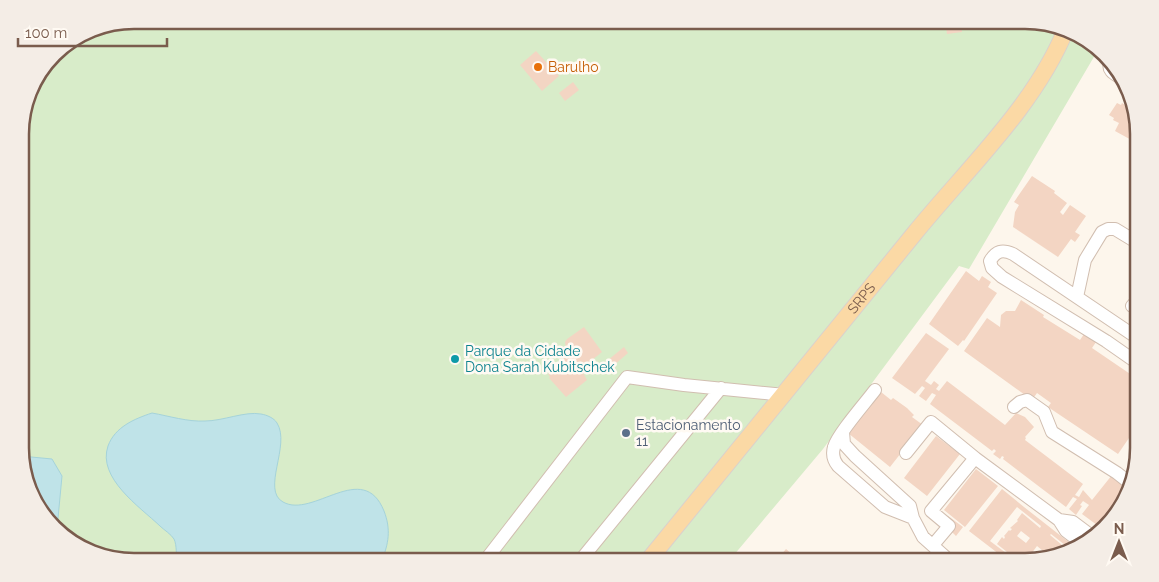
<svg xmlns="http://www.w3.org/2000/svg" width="1159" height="582" viewBox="0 0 1159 582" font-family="Raleway,sans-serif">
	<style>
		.green { fill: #d8ecc9 }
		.water { fill: #bfe3e8; stroke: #a5d3da }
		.building { fill: #f3d5c3; fill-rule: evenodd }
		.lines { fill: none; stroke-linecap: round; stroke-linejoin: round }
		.minor-casing { stroke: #d1beb0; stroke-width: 14 }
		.major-casing { stroke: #dad1cd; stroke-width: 18 }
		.minor { stroke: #fff; stroke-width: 12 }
		.major { stroke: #fbd9a5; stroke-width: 16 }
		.food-dot { fill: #e8710a; stroke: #fffaf3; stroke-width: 2 }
		.culture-dot { fill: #0f9aa8; stroke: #fffaf3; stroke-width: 2 }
		.service-dot { fill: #5c6f8a; stroke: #fffaf3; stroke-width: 2 }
		.labels { text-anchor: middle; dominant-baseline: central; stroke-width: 5; stroke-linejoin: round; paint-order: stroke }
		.food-label { font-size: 14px; fill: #c56008; stroke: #fffaf3; text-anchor: start }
		.street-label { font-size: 14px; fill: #7a5c4d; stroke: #fffaf3 }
		.culture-label { font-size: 14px; fill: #0d838f; stroke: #fffaf3; text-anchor: start }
		.service-label { font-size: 14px; fill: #4e5e75; stroke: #fffaf3; text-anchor: start }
		.rim { fill: none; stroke: #7a5c4d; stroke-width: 2.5 }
	</style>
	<rect width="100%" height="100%" fill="#fdf6ec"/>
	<!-- green -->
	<path class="green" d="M134,20h891l50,12 23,18 -129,219 -10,-3 -136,183 -95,113h-594l-50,-12 -41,-33 -22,-54 -1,-337 12,-43 27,-35 31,-19z"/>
	<!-- water -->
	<path class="water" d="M152,413c17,3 36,9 53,8 18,0 40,-10 56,-7 6,1 13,4 16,9 14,22 -16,67 6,79 30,17 80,-43 101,9 7,18 5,33 -3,51h-204c-1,-6 0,-17 -3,-23 -3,-5 -10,-9 -14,-13 -20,-19 -63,-48 -52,-80 7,-19 26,-27 44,-33z
		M21,456l31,3 10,17 -5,53 -14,-12 -22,-54z"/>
	<!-- building -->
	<path class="building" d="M945,20h16l1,12 -15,2z
		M536,51l23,25 -17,15 -22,-26z
		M573,82l6,8 -14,11 -6,-8z
		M1117,103l4,2 1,-2 12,7 4,9v17l-3,6 -20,-11 4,-8 -6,-3 1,-2 -5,-3z
		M1032,176l23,15 -1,2 13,10 -7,9 3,3 7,-10 16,11 -11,16 5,3 -5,7 -4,-3 -13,18 -45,-30 2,-15 4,-7 -5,-3z
		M966,271l13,10 3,-5 9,6 -3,5 9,6 -33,48 -1,-1 -5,6 -29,-22z
		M1021,300l23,15 -1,2 37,23 4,-6 12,8 -4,6 47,32v43l-5,7 5,2v6l-3,5 -7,-5 -11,16 -70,-47 3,-4 -14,-10 -5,7 -68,-49 23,-33 13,9 1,-12 5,-4h9z
		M584,327l18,25 -21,17 6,11 -21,17 -17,-19 1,-1 -2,-3 15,-12 -1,-2 1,-3 4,-2 -2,-13 2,-3z
		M926,333l23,16 -24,32 6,4 3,-4 5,4 -3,4 3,2 8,-10 58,44 11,-12 9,4 9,10 -9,10 1,1 -1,2 58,44 -8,11 4,2 4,-7 9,10 20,-25 18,13 -3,10 -26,30 -19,-14 7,-9 -6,-4 -3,4 2,1 -6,9 -7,-6 8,-10 -4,-2 -7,10 -63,-48 1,-2 -2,-1 -2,3 -7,-5 3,-3 -2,-2 -2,2 -62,-47 6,-9 -4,-2 -6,8 -7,-5 6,-8 -3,-2 -7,8 -23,-16z
		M624,347l4,6 -15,13 -5,-6z
		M881,392l10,8 2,-2 14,10 7,7 -2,2 11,8 -33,42 -42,-34z
		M936,436l24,18 -33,42 -23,-18z
		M976,469l22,17 -33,41 -21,-17z
		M1002,489l22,18 51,40 -5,2 -19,-15 -1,1 18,15 -19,6 -12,-10 -9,12 4,4h-24l-13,-11 -26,-20zM1017,507l24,19 -1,2 -18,-15 -5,7 1,1 -8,7 2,1 -2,2 -1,-1 -5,6 1,1 -1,2 -2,-2 -5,7 10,8 -1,1 -16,-12zM1021,531l9,7 -4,5 -9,-7z
		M948,516l15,11 -7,9 -13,-13z
		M786,549l15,13h-26z"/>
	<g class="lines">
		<!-- minor casing -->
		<g class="minor-casing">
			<path id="minor" d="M1111,61c-5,9 3,13 10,17
				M1077,297l8,-37 17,-28 6,-3h7l23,14
				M1132,306l7,-8
				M1139,339l-126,-85c-11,-5 -17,-3 -23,7l2,7 10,9 104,64 33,23
				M875,390c-9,12 -38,45 -41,57 -2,7 -1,13 4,19l47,41 28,11
				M1014,407l6,-5 7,-2 17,12 8,20 65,41 14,11
				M843,432l1,12 11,12 55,50 3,12 10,19 28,25
				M906,453l25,-31 44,36
				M1059,520l14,2 20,15
				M933,545l16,-19 -18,-15 44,-53 84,62 7,11 17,13
				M484,562l143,-185 57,8 101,10
				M579,562l142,-174"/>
		</g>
		<!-- major casing -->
		<g class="major-casing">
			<g id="major">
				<path id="s1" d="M647,562c89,-109 177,-219 267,-328 51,-63 121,-128 152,-205"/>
			</g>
		</g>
		<!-- minor -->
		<use href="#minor" class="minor"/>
		<!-- major -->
		<use href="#major" class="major"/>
	</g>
	<!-- markers -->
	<circle class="food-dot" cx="538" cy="67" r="5"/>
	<circle class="culture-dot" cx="455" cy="359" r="5"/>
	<circle class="service-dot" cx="626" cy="433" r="5"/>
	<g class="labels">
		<!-- food labels -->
		<g class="food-label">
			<text x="548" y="67">Barulho</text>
		</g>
		<!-- street labels -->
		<g class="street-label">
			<text stroke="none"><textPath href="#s1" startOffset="340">SRPS</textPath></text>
		</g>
		<!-- culture labels -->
		<g class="culture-label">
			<text x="465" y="351">Parque da Cidade<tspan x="465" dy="16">Dona Sarah Kubitschek</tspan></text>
		</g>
		<!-- service labels -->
		<g class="service-label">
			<text x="636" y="425">Estacionamento<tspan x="636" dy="16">11</tspan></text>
		</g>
	</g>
	<!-- crop -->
	<path d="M0 0H1159V582H0ZM134 29H1025A105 105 0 0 1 1130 134V448A105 105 0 0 1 1025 553H134A105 105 0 0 1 29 448V134A105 105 0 0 1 134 29Z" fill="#f4ede6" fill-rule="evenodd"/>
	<path class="rim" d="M134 29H1025A105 105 0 0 1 1130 134V448A105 105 0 0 1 1025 553H134A105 105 0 0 1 29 448V134A105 105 0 0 1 134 29Z"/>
	<!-- north arrow -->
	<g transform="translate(1119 542)" stroke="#fffaf3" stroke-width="4" paint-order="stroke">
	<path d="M0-4L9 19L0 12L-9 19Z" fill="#7a5c4d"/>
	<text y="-8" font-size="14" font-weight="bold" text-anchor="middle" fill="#7a5c4d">N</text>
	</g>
	<!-- scale -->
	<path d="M18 38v8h149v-8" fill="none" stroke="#7a5c4d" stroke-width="2.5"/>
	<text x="25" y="38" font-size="15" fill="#7a5c4d" stroke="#fffaf3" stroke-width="4" paint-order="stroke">100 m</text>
</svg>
